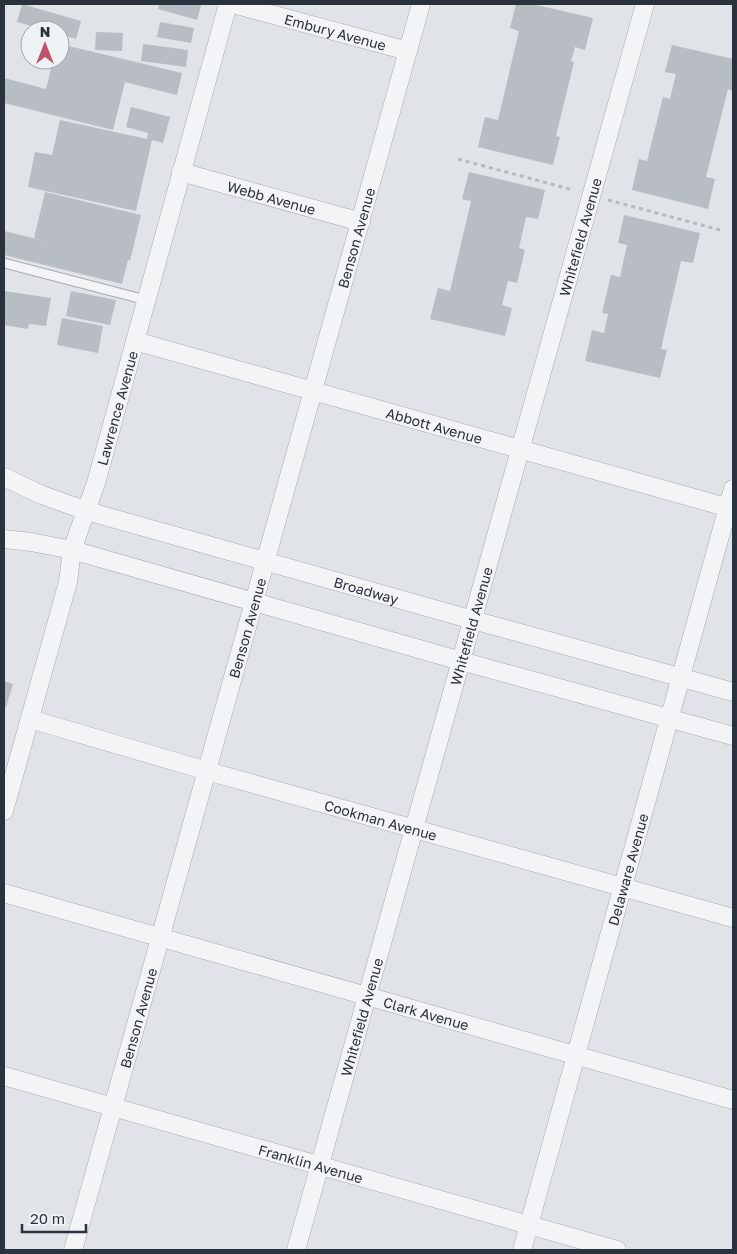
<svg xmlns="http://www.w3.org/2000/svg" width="737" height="1254" viewBox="0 0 737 1254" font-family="'Golos Text',sans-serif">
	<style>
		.building { fill: #b8bdc3 }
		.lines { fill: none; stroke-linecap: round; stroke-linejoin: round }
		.lane-casing { stroke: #a6aab1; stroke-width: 11 }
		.street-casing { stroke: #a6aab1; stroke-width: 19 }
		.path { stroke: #b6babe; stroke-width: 3; stroke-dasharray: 4 4; stroke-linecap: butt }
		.lane { stroke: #f2f4f6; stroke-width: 9 }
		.street { stroke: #f2f4f6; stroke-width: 18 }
		.labels { text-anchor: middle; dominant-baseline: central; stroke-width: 4; stroke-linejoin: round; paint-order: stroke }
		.street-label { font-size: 14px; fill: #2a323d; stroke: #eff2f5 }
	</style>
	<rect width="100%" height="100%" fill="#e0e3e7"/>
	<!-- building -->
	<path class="building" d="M22,4l59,17 -5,18 -16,-5v-4h-15l-28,-8z
		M159,4h37l5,1 -4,15 -39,-11z
		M516,4h16l61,14 -8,32 -10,-3 -4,14 3,1 -18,74 4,1 -7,28 -75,-18 7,-30 13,3 21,-89 -9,-3z
		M160,22l34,6 -3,15 -34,-6z
		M96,32l27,1 -1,18 -27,-1z
		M60,44l122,29 -5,22 -52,-13 -12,48 -109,-27v-25l42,11 7,-29h7z
		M143,44l45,6 -2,17 -45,-6z
		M672,45l61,14v32l-5,-2 -22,88 9,2 -7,30 -76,-19 7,-31 8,2 16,-64 7,2 6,-25 -11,-2z
		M131,107l39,10 -7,26 -11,-3 -16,71 -108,-24 7,-35 17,3 8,-35 87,19 1,-6 -22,-6z
		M469,172l76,18 -7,29 -12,-2 -7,31 6,2 -8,33 -9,-2 -6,24 10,3 -7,28 -75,-17 8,-31 12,3 21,-90 -9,-2z
		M45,192l96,23 -11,46 -2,-1 -6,24 -118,-29v-24l45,11 -15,-4z
		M624,215l76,18 -7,30 -12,-2 -20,88 6,1 -7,28 -75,-17 7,-31 12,3 4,-19 -6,-1 9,-38 9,2 7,-32 -9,-2z
		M4,291l47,7 -5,28 -17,-2 -1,5 -24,-4z
		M71,291l45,9 -6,25 -44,-9z
		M62,318l41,8 -5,27 -41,-8z
		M4,681l9,3 -7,23h-2z"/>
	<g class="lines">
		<!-- lane casing -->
		<g class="lane-casing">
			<path id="lane" d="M4,263l142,37"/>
		</g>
		<!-- street casing -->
		<g class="street-casing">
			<g id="street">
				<path id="s1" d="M233,4l175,47"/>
				<path id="s2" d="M181,172l180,50"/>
				<path id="s3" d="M135,341l598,168"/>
				<path id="s4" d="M4,477l38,18 45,16 386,109 260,72"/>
				<path d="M4,539l27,3 41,8 389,111 272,75"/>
				<path id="s5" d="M30,719l177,52 526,147"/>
				<path id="s6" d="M4,811l64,-229 4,-32 24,-67 132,-479"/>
				<path id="s7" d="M4,893l729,207"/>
				<path id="s8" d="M4,1076l613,174"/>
				<path id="s9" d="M73,1250l348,-1246"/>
				<path id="s10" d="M296,1250l349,-1246"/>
				<path id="s11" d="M522,1250l211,-761"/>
			</g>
		</g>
		<!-- path -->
		<path class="path" d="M458,159l115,31
			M608,200l116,31"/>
		<!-- lane -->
		<use href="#lane" class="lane"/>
		<!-- street -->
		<use href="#street" class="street"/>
	</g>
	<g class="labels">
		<!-- street labels -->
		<g class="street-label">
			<text stroke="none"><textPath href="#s1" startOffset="106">Embury Avenue</textPath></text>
			<text stroke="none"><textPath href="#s2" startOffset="94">Webb Avenue</textPath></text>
			<text stroke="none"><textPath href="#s9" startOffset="1051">Benson Avenue</textPath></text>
			<text stroke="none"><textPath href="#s10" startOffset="1052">Whitefield Avenue</textPath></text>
			<text stroke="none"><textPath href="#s6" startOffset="419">Lawrence Avenue</textPath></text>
			<text stroke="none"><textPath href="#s3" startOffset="311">Abbott Avenue</textPath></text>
			<text stroke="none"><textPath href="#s4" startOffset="380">Broadway</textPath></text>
			<text stroke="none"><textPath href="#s9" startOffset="646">Benson Avenue</textPath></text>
			<text stroke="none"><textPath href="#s10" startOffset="648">Whitefield Avenue</textPath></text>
			<text stroke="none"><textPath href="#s5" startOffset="365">Cookman Avenue</textPath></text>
			<text stroke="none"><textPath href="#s11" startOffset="395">Delaware Avenue</textPath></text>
			<text stroke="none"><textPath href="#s7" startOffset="439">Clark Avenue</textPath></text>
			<text stroke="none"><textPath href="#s9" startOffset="241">Benson Avenue</textPath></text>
			<text stroke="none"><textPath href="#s10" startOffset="242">Whitefield Avenue</textPath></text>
			<text stroke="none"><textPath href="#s8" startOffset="319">Franklin Avenue</textPath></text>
		</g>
	</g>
	<!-- border -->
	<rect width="737" height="1254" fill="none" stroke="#2a323d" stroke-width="10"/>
	<!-- north arrow -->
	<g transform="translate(45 45)"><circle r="24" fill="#eff2f5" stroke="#a0a5ab"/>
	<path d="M0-4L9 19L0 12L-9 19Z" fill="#bf536b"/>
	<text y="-8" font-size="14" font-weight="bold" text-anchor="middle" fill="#2a323d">N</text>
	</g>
	<!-- scale -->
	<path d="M22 1224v8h64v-8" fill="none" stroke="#2a323d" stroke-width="2.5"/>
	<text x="30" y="1224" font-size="15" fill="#2a323d" stroke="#eff2f5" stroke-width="4" paint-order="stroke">20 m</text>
</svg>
